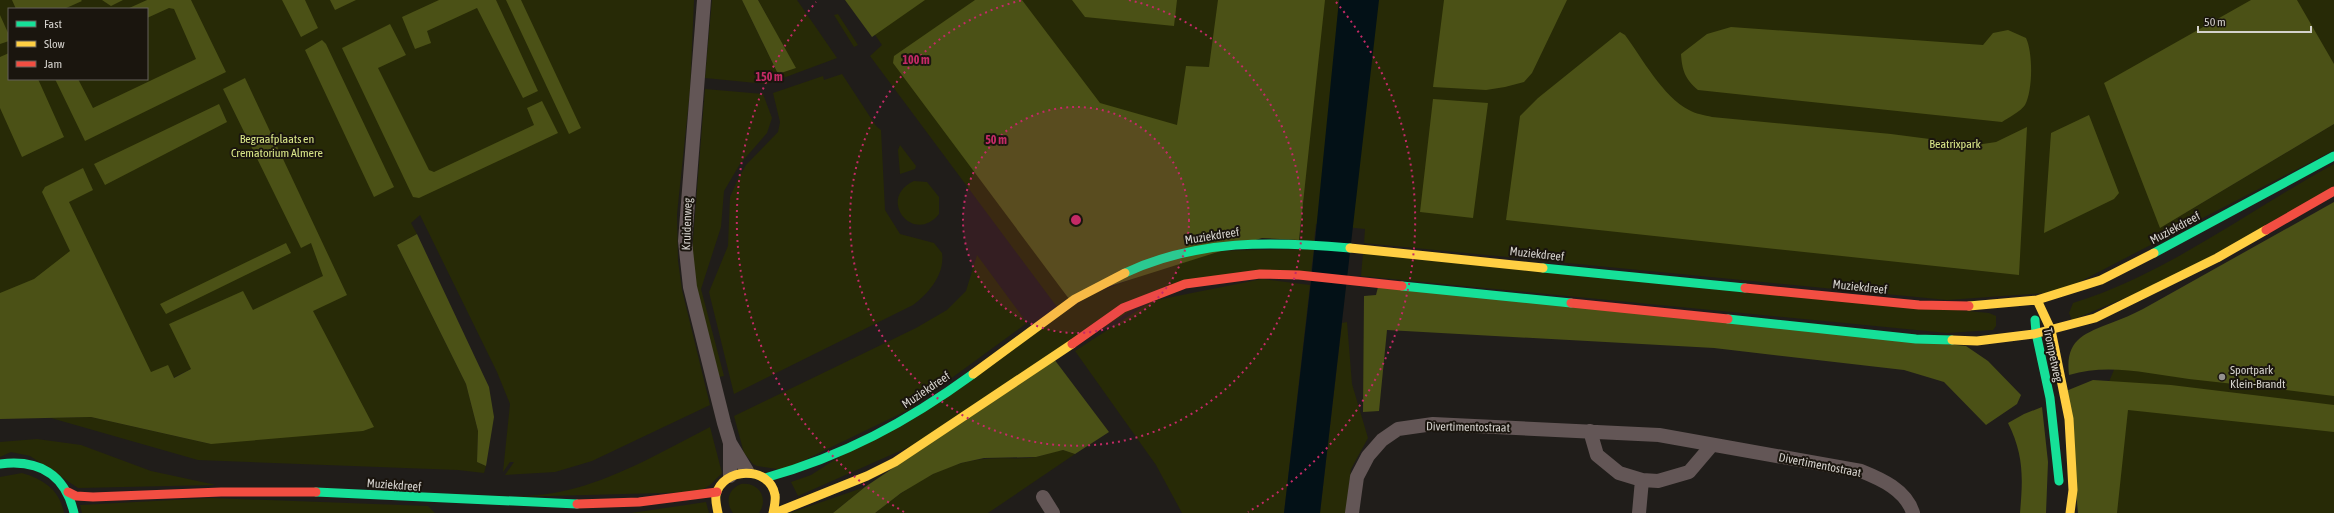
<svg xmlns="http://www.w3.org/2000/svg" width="2334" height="513" viewBox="0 0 2334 513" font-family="'Asap Condensed',sans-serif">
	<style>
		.green { fill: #272a06; fill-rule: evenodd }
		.forest { fill: #4b5116 }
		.water { fill: #031117 }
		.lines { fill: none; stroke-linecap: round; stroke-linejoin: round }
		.street { stroke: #635656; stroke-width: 14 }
		.fast { stroke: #16e098; stroke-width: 9 }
		.slow { stroke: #ffcf43; stroke-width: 9 }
		.jam { stroke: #f24e42; stroke-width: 9 }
		.ring { fill: none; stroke: #c42a66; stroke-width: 2; stroke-dasharray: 2 4 }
		.poi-dot { fill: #95928e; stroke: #1a150e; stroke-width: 1.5 }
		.labels { text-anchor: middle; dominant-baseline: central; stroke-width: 4; stroke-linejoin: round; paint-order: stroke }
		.park-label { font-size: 12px; fill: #d9e688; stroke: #1a150e }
		.street-label { font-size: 12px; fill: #d4d1cc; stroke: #1a150e }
		.poi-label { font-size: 12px; fill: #d4d1cc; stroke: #1a150e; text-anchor: start }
		.centre { fill: #c42a66; stroke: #1a150e; stroke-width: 2 }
		.ring-label { font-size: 12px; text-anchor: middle; font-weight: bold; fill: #c42a66; stroke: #1a150e; stroke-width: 4; stroke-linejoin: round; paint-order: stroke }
	</style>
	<rect width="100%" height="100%" fill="#201d1a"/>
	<!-- green -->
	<path class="green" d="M0,0h694l-4,90 -13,124 1,47 4,29 28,115 -118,56 -37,11 -50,3 9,-13h-4l-7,10 7,-68 -13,-32 -77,-157 -9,8 6,11 -20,11 69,139 12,47 -1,31 9,4 -2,7 -26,-3 -260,-10 -147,-42 40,-1 120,27 -20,-75 -80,39 -111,-88zM9,9h138v70h-138z
		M712,0h30l36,74 17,-6 -37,-68h39l40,58 -70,26 -62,-6z
		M851,0h1483v122l-174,106 174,-104v26l-274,142 -113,8 -583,-57 1,-14 -49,-5 -2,17 -15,-1 2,-17 -238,68 6,8 -12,8 -187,-251 12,-11z
		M838,14l20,31 -4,2 -20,-32z
		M842,74l34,52 5,4 4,80 15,24 34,9 8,10c3,21 -13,40 -29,52l-179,89 -25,-102 19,-46 2,-49 8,-18 8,-14 32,-33 2,-10 -7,-29 50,-17 1,4z
		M705,89l58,5 9,24 -5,15 -27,31 -16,27 -3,36 -20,62 23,87 -5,1 -28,-112z
		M900,145l16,21 -1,3 -15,5 -2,-24z
		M2334,164v22l-161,92 -101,42 -3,-7 4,-10c94,-29 175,-92 261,-139z
		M914,181l13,1 12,15v17c-26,32 -63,-16 -25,-33z
		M2334,212v301h-247l12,-107 24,-58z
		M1314,249l-3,23 -135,11 -265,163 -113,50 -7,-14 20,-7 281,-181 115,-43z
		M1363,253l626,60 7,3v10l-3,4 -46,3 -586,-57z
		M977,255l50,68 -119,87 -124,60 -27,-4 -4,-2 -9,-11 -10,-37 182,-88 31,-18 19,-19z
		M1262,279l48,6 -26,228h-102l-26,-48 -81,-114 77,-50z
		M1347,322l5,62 16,54 -17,31 -5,44h-26l22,-190z
		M710,427l12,46 -12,12 -11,7 -187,5c21,-1 43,-3 64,-9 47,-13 91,-39 134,-61z
		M37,439l44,6 70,26 65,14 -138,3 -48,-32 -19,-4 -11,5v-15z
		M1063,450l12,4 -87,59h-113c31,-25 67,-50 109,-54 17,-2 34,1 52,-2 9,-2 18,-6 27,-7z
		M22,473c21,6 38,17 42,40h-64v-36z
		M741,484c18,-2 28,14 18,29h-26c-8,-11 -5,-24 8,-29z
		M865,487l-32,26h-43z
		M211,498l217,8 7,7h-353l-2,-8z
		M706,502l3,11h-78z"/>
	<!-- forest -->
	<path class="forest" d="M12,0h69l1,1 -18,8h-48z
		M102,0h21l-12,6z
		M147,0h44l35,72 -141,69 -30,-62h23l15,29 103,-49 -22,-50 -5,-1 -22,10v-9h-20z
		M282,0h23l13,28 -17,9z
		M330,0h26l-21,10z
		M439,0h57l42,91 -15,7 -46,-90 -50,23 4,12 -16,6 -13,-32z
		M506,0h15l60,128 -12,6z
		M742,0h16l38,68 -18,6z
		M845,0h80l-53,37z
		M975,0h47l78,103 77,22 9,-59 23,1 9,-67h107l-26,240 -37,-2 -193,61 -176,-236 1,-7z
		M1072,0h105l-3,26 -89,-9z
		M1444,0h123l-35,73 -8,9 -19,5 -19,3 -53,-3z
		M2251,0h46l37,64v60l-174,104 -56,-145z
		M0,15l9,20v6l-9,3z
		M390,24l16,31 -28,13 51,102 5,2 100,-47 -7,-17 15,-7 16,32 -139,65 -6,-1 -71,-149z
		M1731,27l252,18 10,-12 15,-3 18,8c7,15 7,52 -1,67 -4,6 -17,13 -23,17l-304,-32c-13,-11 -16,-20 -17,-36l26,-20z
		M1620,32l5,3c17,23 38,62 64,75 6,4 16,5 23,7l179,17 85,11 20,-3 31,-15 -8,148 -513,-55 14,-104 18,-18z
		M322,40l4,4 68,143 -20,10 -69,-147z
		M9,53v26h29l26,58 -42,20 -22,-49v-51z
		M245,78l102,217 -34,16 61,116 -11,4 -152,13 -120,-27 -91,2v-126l34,-14 36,-28 -28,-59 3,-5 38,-19 10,22 -24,12 82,170 17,-7 6,13 17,-9 -22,-45 74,-33 10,19 70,-34 -12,-33 -10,5 -78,-159z
		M1433,99l55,4 -15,115 -53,-6z
		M219,104l8,18 -122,63 -11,-21z
		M2089,115l30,78 -5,6 -70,34 7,-100z
		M2334,202v194c-48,-6 -97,-12 -145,-17 -40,-5 -80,-16 -120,-4 -4,-35 14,-41 42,-52 11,-4 22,-9 32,-14z
		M417,234l72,153 5,30 -8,49 -9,-4 1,-31 -12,-47 -69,-139z
		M286,243l5,10 -125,61 -6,-10z
		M1378,287l588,59 22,15 33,34 -4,9 -31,21 -42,-43 -40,-12 -190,-22 -327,-18 -8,81 -16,1 1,-116 12,-1z
		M1054,359l55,73 -34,22 -12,-4 -27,7 -52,1 -23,5 -28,11 -32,19 -26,20h-42l32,-26z
		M2093,380l78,5 163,20v27l-206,-22 -11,103h-39l-12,-122z
		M2042,407l6,55 -2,51h-26c3,-35 4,-58 -12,-90l16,-9z"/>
	<!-- water -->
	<path class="water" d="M1339,0h40l-59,513h-36l27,-232z"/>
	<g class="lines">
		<!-- street -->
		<path class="street" d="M704,0l-19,241 5,46 34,136 6,20 17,28
			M1590,431l7,24 22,18 23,7 16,1 31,-9 23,-27
			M730,476v-33
			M1043,497l10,16
			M1352,513l5,-36 11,-21 14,-16 16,-11 35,-5 226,11 202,36c20,8 45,19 52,42
			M1639,513l3,-33"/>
		<!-- fast -->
		<path class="fast" d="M2154,253l180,-97
			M1543,268l202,20
			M1125,273c72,-34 148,-32 225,-25
			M1402,286l169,17
			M1728,319l188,20 36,1
			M2035,320l1,13 14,65 9,83
			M0,464c39,-5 65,10 74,49
			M765,478c79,-22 142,-56 208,-104
			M316,492l261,12"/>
		<!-- slow -->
		<path class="slow" d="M1350,248l193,20
			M2037,300l14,30 18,89 4,71 -3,23
			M1969,306l68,-6 64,-20 53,-27
			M1952,340l25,1 57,-7 61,-16 122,-60 49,-28
			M973,374l102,-75 50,-26
			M718,513c-1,-5 -3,-13 -2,-18 6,-28 54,-30 59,0 1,5 -1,13 -2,18
			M775,513l92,-37 28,-14 177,-118"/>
		<!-- jam -->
		<path class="jam" d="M2266,230l68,-39
			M1745,288l174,17 50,1
			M1571,303l157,16
			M1072,344l51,-36 62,-24 75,-10 39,1 103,11
			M68,492l8,4 17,1 128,-5h95
			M577,504l62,-2 78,-10"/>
	</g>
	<!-- distance rings -->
	<circle cx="1076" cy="220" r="113" fill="#c42a66" fill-opacity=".12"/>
	<g class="ring">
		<circle cx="1076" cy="220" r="113"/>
		<path d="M1129 0A226 226 0 1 1 1023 0"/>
		<path d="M904 512A339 339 0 0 1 816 2M1336 2A339 339 0 0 1 1248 512"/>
	</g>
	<!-- markers -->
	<circle class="poi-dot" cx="2222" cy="377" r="4"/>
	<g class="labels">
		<!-- park labels -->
		<g class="park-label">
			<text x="277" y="139">Begraafplaats en<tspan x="277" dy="14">Crematorium Almere</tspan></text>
			<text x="1955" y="144">Beatrixpark</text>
		</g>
		<!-- street labels -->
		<g class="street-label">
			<text transform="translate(687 224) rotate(-88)">Kruidenweg</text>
			<text transform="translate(2175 228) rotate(-28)">Muziekdreef</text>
			<text transform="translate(1212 236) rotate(-9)">Muziekdreef</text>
			<text transform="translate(1537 254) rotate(6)">Muziekdreef</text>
			<text transform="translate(1860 287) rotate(6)">Muziekdreef</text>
			<text transform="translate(2053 355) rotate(78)">Trompetweg</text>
			<text transform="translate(926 390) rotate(-34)">Muziekdreef</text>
			<text transform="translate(1468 427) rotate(1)">Divertimentostraat</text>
			<text transform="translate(1820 465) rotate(11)">Divertimentostraat</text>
			<text transform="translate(394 485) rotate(4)">Muziekdreef</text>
		</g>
		<!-- poi labels -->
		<g class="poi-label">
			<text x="2230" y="370">Sportpark<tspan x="2230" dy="14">Klein-Brandt</tspan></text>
		</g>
	</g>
	<circle cx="1076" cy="220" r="6" class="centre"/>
	<g class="ring-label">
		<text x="916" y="64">100 m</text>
		<text x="769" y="81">150 m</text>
		<text x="996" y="144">50 m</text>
	</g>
	<!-- legend -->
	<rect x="8" y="8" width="140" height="72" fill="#1a150e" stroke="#64605a"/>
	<rect x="16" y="21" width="20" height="6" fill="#16e098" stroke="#64605a"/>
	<text x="44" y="28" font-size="12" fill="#d4d1cc">Fast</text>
	<rect x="16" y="41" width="20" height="6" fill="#ffcf43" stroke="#64605a"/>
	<text x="44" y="48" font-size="12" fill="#d4d1cc">Slow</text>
	<rect x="16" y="61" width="20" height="6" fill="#f24e42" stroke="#64605a"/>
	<text x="44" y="68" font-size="12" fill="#d4d1cc">Jam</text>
	<!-- scale -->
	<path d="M2198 26v6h113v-6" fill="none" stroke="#d4d1cc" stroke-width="2"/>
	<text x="2204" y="26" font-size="12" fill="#d4d1cc" stroke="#1a150e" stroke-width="3" paint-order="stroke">50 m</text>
</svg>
